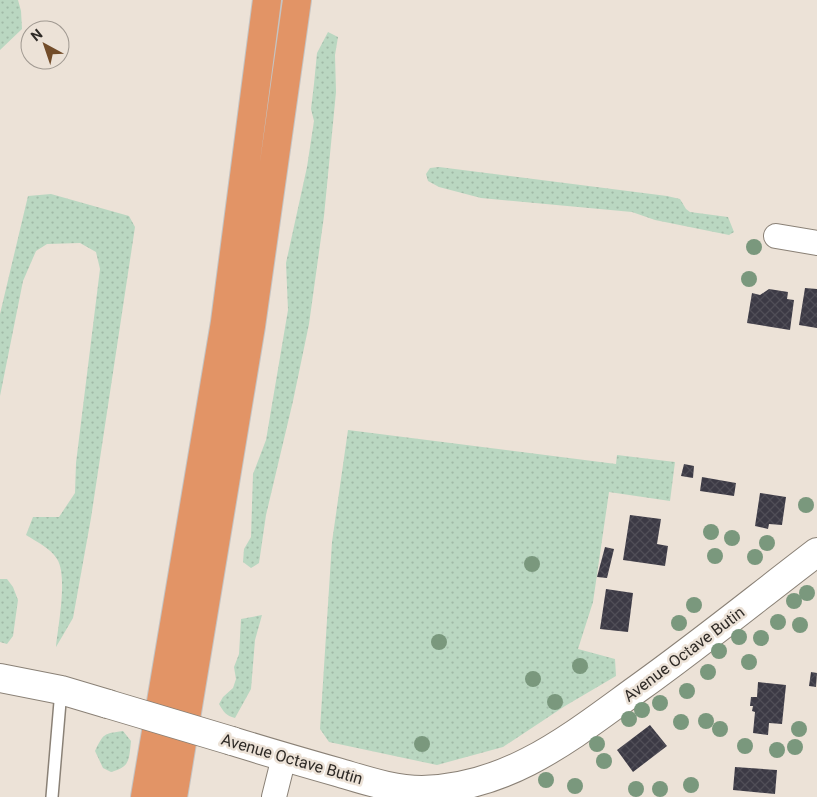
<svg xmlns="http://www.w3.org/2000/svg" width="817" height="797" viewBox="0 0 817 797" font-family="Roboto,sans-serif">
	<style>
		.grass { fill: url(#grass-dots) }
		.building { fill: url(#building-cross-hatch) }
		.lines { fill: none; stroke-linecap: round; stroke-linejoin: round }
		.service-casing { stroke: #8a8176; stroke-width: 14 }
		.minor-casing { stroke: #8a8176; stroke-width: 26 }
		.secondary-casing { stroke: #8a8176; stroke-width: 30 }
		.trunk-casing { stroke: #c5c4c3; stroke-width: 30 }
		.service { stroke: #fff; stroke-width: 11 }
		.minor { stroke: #fff; stroke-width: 24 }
		.secondary { stroke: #fff; stroke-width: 28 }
		.trunk { stroke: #e29466; stroke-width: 28 }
		.secondary-bridge-casing { stroke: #8a8176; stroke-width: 30; stroke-linecap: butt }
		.secondary-bridge { stroke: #fff; stroke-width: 28 }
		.tree { fill: #7a987d }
		.labels { text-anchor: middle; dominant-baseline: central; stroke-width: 5; stroke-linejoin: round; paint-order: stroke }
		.street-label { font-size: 16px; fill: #2f2b27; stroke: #ece2d7 }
	</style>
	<defs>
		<pattern id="grass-dots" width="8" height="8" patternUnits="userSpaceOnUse" patternTransform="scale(1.25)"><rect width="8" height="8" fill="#bad7c1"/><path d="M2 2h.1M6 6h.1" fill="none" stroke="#a0b9a6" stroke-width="1.8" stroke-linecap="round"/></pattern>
		<pattern id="building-cross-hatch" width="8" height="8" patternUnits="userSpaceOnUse" patternTransform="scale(1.25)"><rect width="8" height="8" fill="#3c3a45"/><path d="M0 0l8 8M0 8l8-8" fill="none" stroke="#504e57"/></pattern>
	</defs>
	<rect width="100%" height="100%" fill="#ece2d7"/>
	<!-- grass -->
	<path class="grass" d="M0,0h18l3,11 1,18 -22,21z
		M328,32l10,5 -3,18 1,37 -12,124 -15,108 -16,77 -27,114 -7,48 -8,5 -8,-6 1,-13 7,-12 2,-63 13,-34 22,-130 -2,-47 21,-96 7,-46 -3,-12 3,-25 3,-31z
		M439,167l228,29 13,3 6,10 4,3 38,5 6,15 -5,3 -74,-15 -23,-8 -151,-14 -42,-11 -11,-6 -2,-7 4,-6z
		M51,194l78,22 6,11 -44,291 -18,100 -17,29c2,-21 12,-71 1,-88 -7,-11 -20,-17 -31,-24l7,-18h26l16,-24 1,-30 24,-194 -4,-17 -16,-9 -33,1 -11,7 -13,30 -23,115v-82l28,-118z
		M348,430l268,34 1,-9 58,7 -5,39 -61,-9 -16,110 -15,47 37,10 1,17 -51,30 -62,41 -66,18 -108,-23 -9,-13 12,-187z
		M0,579h7l6,8 5,13 -5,36 -6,8 -7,-2z
		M262,615l-7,25 -4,49 -16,29c-9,-2 -12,-7 -16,-14l4,-7 10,-9 3,-9 -2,-12 5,-13 2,-35z
		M123,731l8,10c-2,19 -1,26 -20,31l-8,-4 -8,-17c9,-18 8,-17 28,-20z"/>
	<!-- building -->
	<path class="building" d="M805,288l12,1v39l-18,-3z
		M769,289l19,3 -1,7 7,1 -4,30 -43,-7 5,-30 8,2z
		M684,464l10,2 -1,12 -12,-2z
		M702,477l34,6 -2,13 -34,-5z
		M760,493l26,4 -4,28 -13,-1 -1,5 -13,-3z
		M630,515l31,4 -4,25 11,2 -3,20 -42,-6z
		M605,547l9,2 -7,29 -10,-1z
		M606,589l27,4 -5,39 -28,-3z
		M811,672l6,1 -1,14 -7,-1z
		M758,682l28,3 -4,39 -13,-1 -1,12 -15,-2 2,-21 -3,-1 1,-5h-3l1,-9h6z
		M650,725l17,21 -34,26 -16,-22z
		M735,767l42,3 -2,24 -42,-4z"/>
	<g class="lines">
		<!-- service casing -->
		<g class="service-casing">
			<path id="service" d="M52,797l9,-107"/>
		</g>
		<!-- minor casing -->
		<g class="minor-casing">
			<path id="minor" d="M776,236l41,7
				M274,797l10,-40"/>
		</g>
		<!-- secondary casing -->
		<g class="secondary-casing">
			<path id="secondary" d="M0,678l61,12 47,14
				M232,741c35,11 70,21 105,31 28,8 56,18 85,18 88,-2 150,-54 218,-103 60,-43 118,-90 177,-135"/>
		</g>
		<!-- trunk casing -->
		<g class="trunk-casing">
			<path id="trunk" d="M145,797l80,-475 42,-322
				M173,797l78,-471 46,-326"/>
		</g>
		<!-- service -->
		<use href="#service" class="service"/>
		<!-- minor -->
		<use href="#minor" class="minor"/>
		<!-- secondary -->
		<use href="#secondary" class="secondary"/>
		<!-- trunk -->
		<use href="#trunk" class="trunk"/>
		<!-- secondary-bridge casing -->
		<g class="secondary-bridge-casing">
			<path id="secondary-bridge" d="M108,704l124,37"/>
		</g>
		<!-- secondary-bridge -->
		<use href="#secondary-bridge" class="secondary-bridge"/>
	</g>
	<!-- trees -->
	<g class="tree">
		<circle cx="754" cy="247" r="8"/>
		<circle cx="749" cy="279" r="8"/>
		<circle cx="806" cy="505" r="8"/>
		<circle cx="711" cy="532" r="8"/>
		<circle cx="732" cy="538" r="8"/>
		<circle cx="767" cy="543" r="8"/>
		<circle cx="715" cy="556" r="8"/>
		<circle cx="755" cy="557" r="8"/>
		<circle cx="532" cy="564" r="8"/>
		<circle cx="807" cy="593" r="8"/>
		<circle cx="794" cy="601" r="8"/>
		<circle cx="694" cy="605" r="8"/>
		<circle cx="778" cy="622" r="8"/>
		<circle cx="679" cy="623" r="8"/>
		<circle cx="800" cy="625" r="8"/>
		<circle cx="739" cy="637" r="8"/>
		<circle cx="761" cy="638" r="8"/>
		<circle cx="439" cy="642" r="8"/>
		<circle cx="719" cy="651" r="8"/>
		<circle cx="749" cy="662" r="8"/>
		<circle cx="580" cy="666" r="8"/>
		<circle cx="708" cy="672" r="8"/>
		<circle cx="533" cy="679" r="8"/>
		<circle cx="687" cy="691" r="8"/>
		<circle cx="555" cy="702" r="8"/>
		<circle cx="660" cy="703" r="8"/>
		<circle cx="642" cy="710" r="8"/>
		<circle cx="629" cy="719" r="8"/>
		<circle cx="706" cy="721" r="8"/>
		<circle cx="681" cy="722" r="8"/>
		<circle cx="720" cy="729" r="8"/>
		<circle cx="799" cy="729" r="8"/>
		<circle cx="422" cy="744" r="8"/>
		<circle cx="597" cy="744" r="8"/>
		<circle cx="745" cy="746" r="8"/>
		<circle cx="795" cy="747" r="8"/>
		<circle cx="777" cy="750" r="8"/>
		<circle cx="604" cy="761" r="8"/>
		<circle cx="546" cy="780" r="8"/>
		<circle cx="691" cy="785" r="8"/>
		<circle cx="575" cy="786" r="8"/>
		<circle cx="636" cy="789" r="8"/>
		<circle cx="660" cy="789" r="8"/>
	</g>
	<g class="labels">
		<!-- street labels -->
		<g class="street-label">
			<text transform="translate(684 654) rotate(-37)">Avenue Octave Butin</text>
			<text transform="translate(292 759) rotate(16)">Avenue Octave Butin</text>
		</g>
	</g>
	<!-- north arrow -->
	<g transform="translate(45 45) rotate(320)"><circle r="24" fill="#ece2d7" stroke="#a09991"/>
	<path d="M0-4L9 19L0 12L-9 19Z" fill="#734d2a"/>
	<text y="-8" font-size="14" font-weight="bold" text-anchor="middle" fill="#2f2b27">N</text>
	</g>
</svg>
